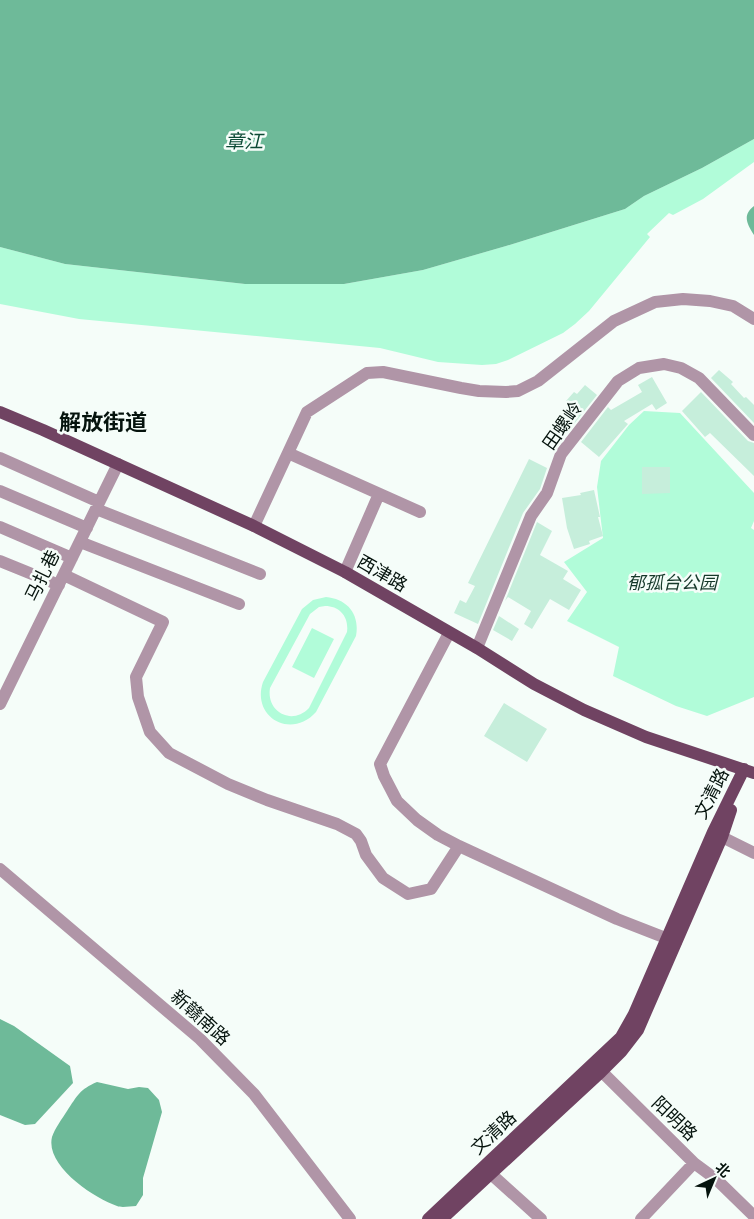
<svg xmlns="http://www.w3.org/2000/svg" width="754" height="1219" viewBox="0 0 754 1219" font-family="Spectral,'Noto Sans SC',serif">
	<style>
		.green { fill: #b1fcd9; fill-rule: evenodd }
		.water { fill: #6eba99 }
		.building { fill: #c6eedb }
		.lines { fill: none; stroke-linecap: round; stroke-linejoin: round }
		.minor { stroke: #b095a7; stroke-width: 12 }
		.major { stroke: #704362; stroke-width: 12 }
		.labels { text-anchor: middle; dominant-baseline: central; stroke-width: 5; stroke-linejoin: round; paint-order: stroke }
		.street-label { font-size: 18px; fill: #05130d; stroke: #f5fdf9 }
		.park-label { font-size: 18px; font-style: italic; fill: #15382a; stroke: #f5fdf9 }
		.water-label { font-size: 19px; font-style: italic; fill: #0d4b36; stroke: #f5fdf9 }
		.district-label { font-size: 22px; font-weight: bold; fill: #05130d; stroke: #f5fdf9 }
	</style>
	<rect width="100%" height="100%" fill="#f5fdf9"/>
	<!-- green -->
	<path class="green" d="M754,139v23l-51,37 -30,16 -4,-2 -22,21 3,3 -61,74 -14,13 -12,9 -55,27 -12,4 -14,1 -44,-3 -58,-14 -301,-29 -79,-15v-57l65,17 180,20h99l79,-14 83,-24 119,-37 19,-13 58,-28z
		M644,411l36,2 74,80v28l-3,7 3,2v167l-47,19 -31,-10 -63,-30 6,-29 -52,-26 20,-29 -23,-30 39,-24 -6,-51 4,-26 28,-36z
		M326,597c22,2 34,18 30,39l-40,76c-25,28 -65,5 -53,-30l39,-73 11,-9zM325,606c15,0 24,11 22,26l-38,76c-17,18 -43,4 -39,-20l40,-74 9,-7z
		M312,628l22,11 -20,39 -22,-11z"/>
	<!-- water -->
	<path class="water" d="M0,0h754v139l-52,29 -58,28 -19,13 -119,37 -83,24 -79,14h-99l-180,-20 -65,-17z
		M754,206v29c-7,-11 -12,-20 0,-29z
		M0,1019l14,7 56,40 3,17 -38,41 -10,1 -25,-10z
		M97,1082l31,7 11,-2 9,1 11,12 3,12 -19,66v17l-7,11c-6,0 -14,2 -19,0 -23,-8 -72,-40 -65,-69 3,-9 10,-18 15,-26 10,-15 13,-22 30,-29z"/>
	<!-- building -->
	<path class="building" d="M719,370l14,12 -2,2 13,14 2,-1 8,8v18l-43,-45z
		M652,377l15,26 -11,7 -4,-6 -28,17 4,3 -29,33 -18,-15 27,-35 3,3 31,-18 -4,-7z
		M585,385l12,10 -43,54 -13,-9 28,-37 -3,-2 8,-9 3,2z
		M701,392l47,49 6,2v33l-44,-43 -5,4 -23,-26z
		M529,459l18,9 -7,21 -17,24 -45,111 -24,-11 6,-13 6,3 9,-17 -7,-3z
		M642,467h28v26l-28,1z
		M594,490l6,27h-2l5,19 -14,5 1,3 -16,5 -7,-21 -5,-30 19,-3 -1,-2z
		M537,522l15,9 -12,24 28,16 -5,8 18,11 -12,20 -19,-11 -18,30 -8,-5 7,-13 -23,-14 -3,4z
		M499,616l20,13 -7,12 -19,-11z
		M504,703l43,26 -20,33 -43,-26z"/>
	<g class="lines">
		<!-- minor -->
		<path class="minor" d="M288,453l132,59
			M0,458l99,44
			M0,491l87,37
			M96,509l164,65
			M254,526l53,-114 60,-39 16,-1 78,16 18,3 27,1 12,-1 20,-10 76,-60 41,-19 28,-3 27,2 23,5 21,13
			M0,527l72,31
			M80,542l159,62
			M0,561l59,24
			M345,572l34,-78
			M64,575l99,47 -27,55 2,20 12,35 19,21 59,31 39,16 70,24 19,10 5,7 5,14 17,23 25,16 23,-5 28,-43
			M449,633l-69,131 4,12 13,25 20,19 21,15 21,11 158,73 59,23
			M477,648l54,-132 16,-23 14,-39 57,-73 21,-13 25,-4 17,4 18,10 55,57
			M0,704l118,-240
			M722,837l32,16
			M0,869l200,170 54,55 96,125
			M594,1064l100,99 23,17 37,36
			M491,1174l50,45
			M641,1219l53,-56"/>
		<!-- major -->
		<path class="major" d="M0,412l43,18 211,96 91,46 132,76 57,36 50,26 62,27 108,36
			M428,1219l193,-182 13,-23 79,-182 31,-63
			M442,1219l159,-147 20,-20 17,-22 84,-193 9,-27"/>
	</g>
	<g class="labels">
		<!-- street labels -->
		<g class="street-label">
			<text transform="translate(563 426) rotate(-55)">田螺岭</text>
			<text transform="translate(382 574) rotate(30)">西津路</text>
			<text transform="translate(43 576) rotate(-64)">马扎巷</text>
			<text transform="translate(712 794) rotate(-63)">文清路</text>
			<text transform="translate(200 1018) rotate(42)">新赣南路</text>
			<text transform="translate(674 1119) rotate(44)">阳明路</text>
			<text transform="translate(494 1133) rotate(-43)">文清路</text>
		</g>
		<!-- park labels -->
		<g class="park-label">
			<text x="672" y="583">郁孤台公园</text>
		</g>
		<!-- water labels -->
		<g class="water-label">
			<text x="244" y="142">章江</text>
		</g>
		<!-- district labels -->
		<g class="district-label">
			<text x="103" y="423">解放街道</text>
		</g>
	</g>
	<!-- north arrow -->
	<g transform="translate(714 1179) rotate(44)" stroke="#f5fdf9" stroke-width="4" paint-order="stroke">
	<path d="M0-4L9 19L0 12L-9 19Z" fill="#05130d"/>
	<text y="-8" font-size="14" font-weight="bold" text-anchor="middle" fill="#05130d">北</text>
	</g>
</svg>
